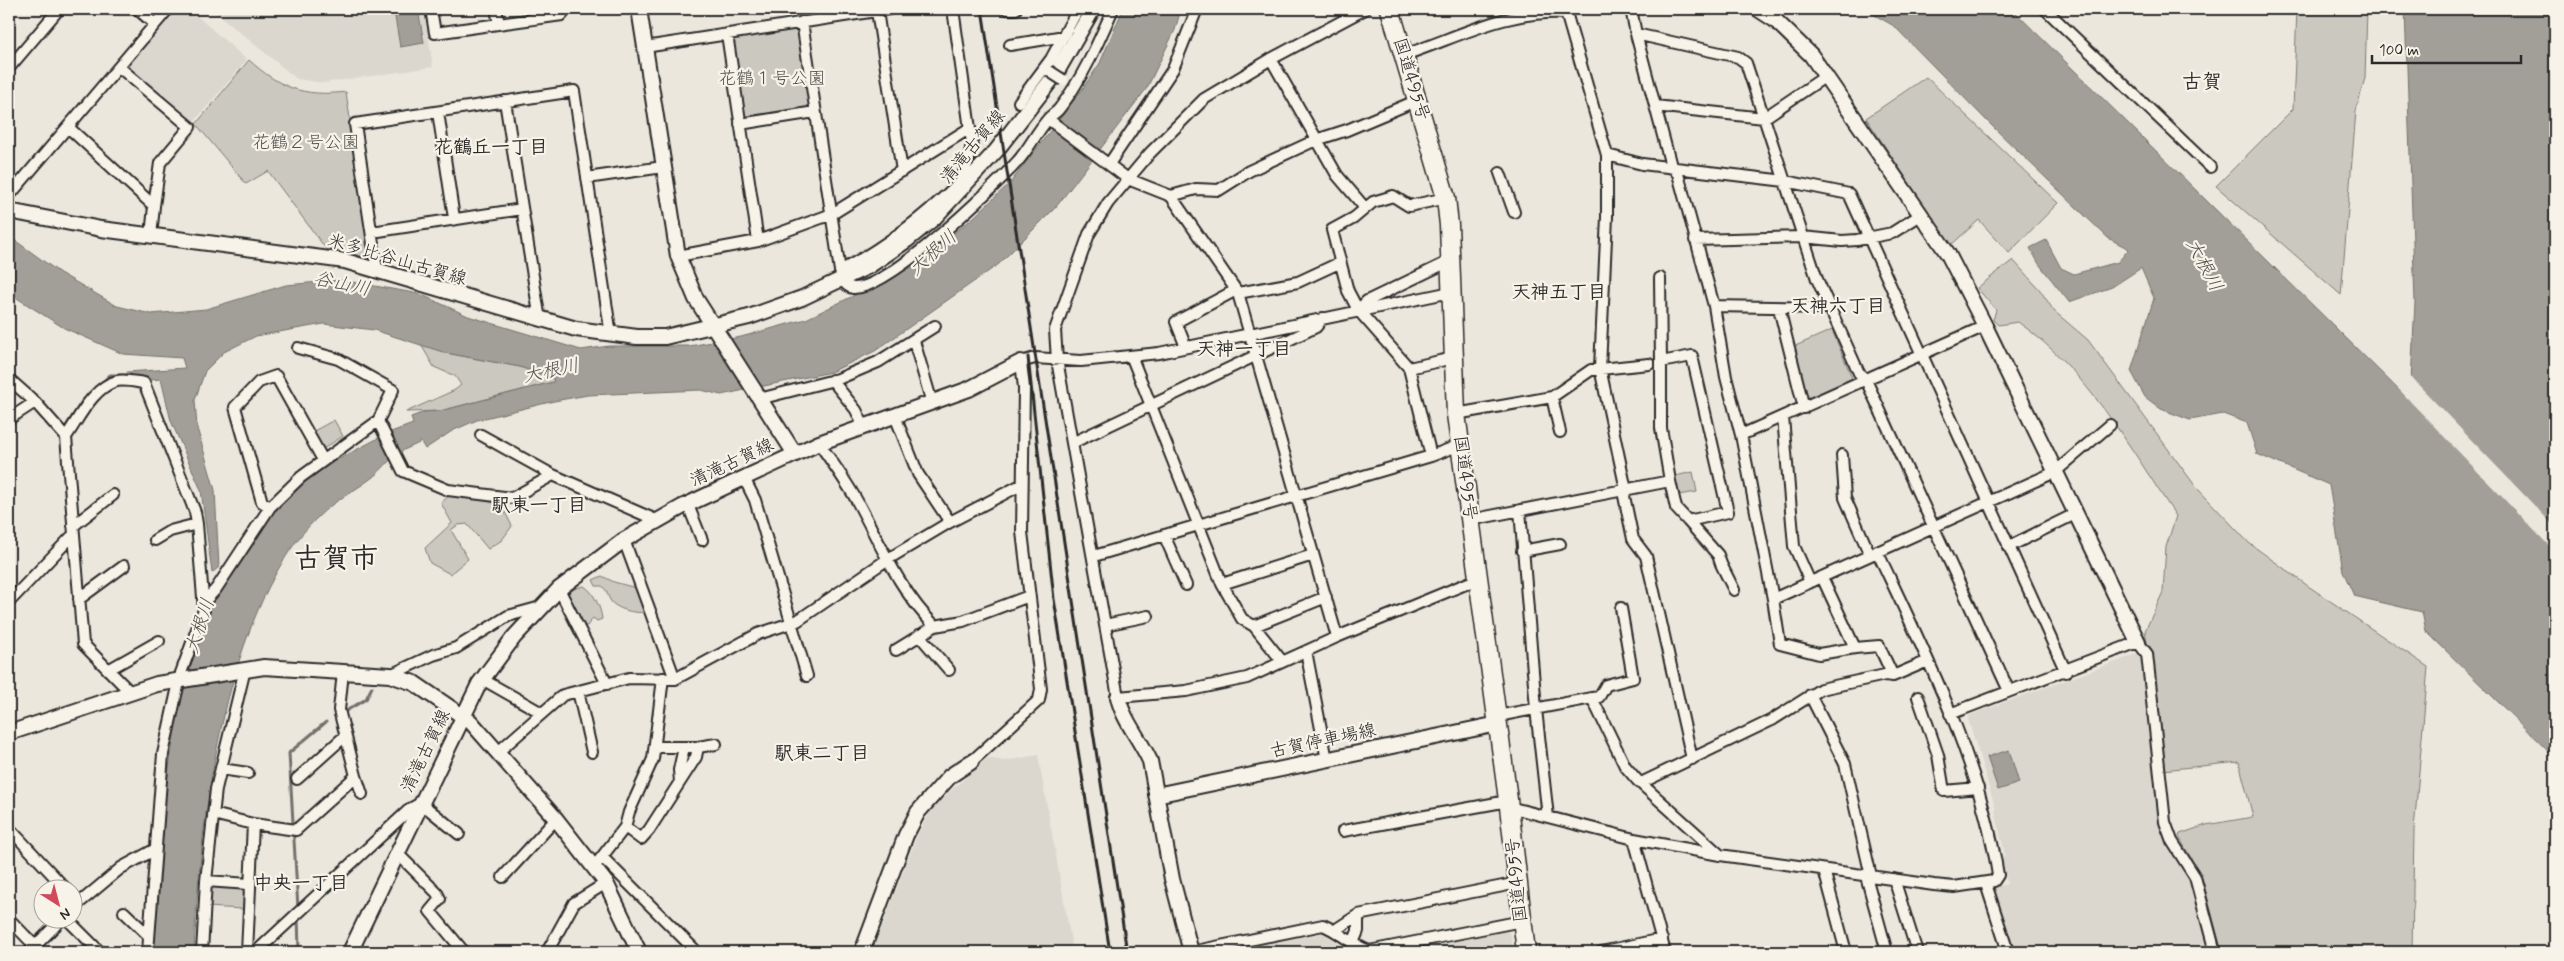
<svg xmlns="http://www.w3.org/2000/svg" width="2564" height="961" viewBox="0 0 2564 961" font-family="Mynerve,'Klee One',sans-serif">
	<style>
		.built { fill: #dbd7ce }
		.green { fill: #cbc8bf; stroke: #7b7a75 }
		.water { fill: #a29f98; stroke: #72716c }
		.pier { fill: #ebe7dd }
		.lines { fill: none; stroke-linecap: round; stroke-linejoin: round }
		.stream { stroke: #72716c; stroke-width: 3 }
		.street-casing { stroke: #2b2b2b; stroke-width: 14 }
		.secondary-casing { stroke: #2b2b2b; stroke-width: 18 }
		.highway-casing { stroke: #2b2b2b; stroke-width: 21 }
		.street { stroke: #f7f3e8; stroke-width: 10 }
		.secondary { stroke: #f7f3e8; stroke-width: 14 }
		.highway { stroke: #f7f3e8; stroke-width: 18 }
		.rail { stroke: #2b2b2b; stroke-width: 3 }
		.street-bridge-casing { stroke: #2b2b2b; stroke-width: 14; stroke-linecap: butt }
		.street-bridge { stroke: #f7f3e8; stroke-width: 10 }
		.labels { text-anchor: middle; dominant-baseline: central; stroke-width: 4.5; stroke-linejoin: round; paint-order: stroke }
		.park-label { font-size: 18px; fill: #535250; stroke: #f7f3e8 }
		.street-label { font-size: 18px; fill: #2b2b2b; stroke: #f7f3e8 }
		.neighbourhood-label { font-size: 19px; font-weight: bold; fill: #2b2b2b; stroke: #f7f3e8 }
		.water-label { font-size: 19px; font-style: italic; fill: #555451; stroke: #f7f3e8 }
		.quarter-label { font-size: 20px; font-weight: bold; fill: #2b2b2b; stroke: #f7f3e8 }
		.town-label { font-size: 28px; font-weight: bold; fill: #2b2b2b; stroke: #f7f3e8 }
	</style>
	<rect width="100%" height="100%" fill="#ebe7dd"/>
	<filter id="ink" filterUnits="userSpaceOnUse"><feTurbulence type="fractalNoise" baseFrequency=".02" numOctaves="2"/><feDisplacementMap in="SourceGraphic" scale="10" xChannelSelector="R" yChannelSelector="G"/><feConvolveMatrix kernelMatrix="1 2 1 2 8 2 1 2 1" color-interpolation-filters="sRGB"/></filter>
	<g filter="url(#ink)">
		<!-- built -->
		<path class="built" d="M174,9h15l58,51 -55,64 -64,-55 -1,-4z
			M211,9h213l9,58 -110,16 -26,-4z
			M2137,654l7,3 16,156 33,73 18,66h-199l-20,-60 2,-5 13,-3 -5,-28 3,-1 -10,-44 1,-1 -28,-91 2,-4z
			M1038,755l35,197h-201l45,-116 16,-29 54,-49 17,3z
			M1507,931l4,4 2,17h-110z
			M1323,933l29,19h-123z"/>
		<!-- green -->
		<path class="green" d="M2297,9h70l-2,69 -9,33 -15,184 -125,-109 77,-77z
			M794,28l5,4 11,74 -3,3 -60,9 -3,-2 -12,-75 5,-4z
			M249,60c31,28 54,37 97,32l25,166 -45,-9 -58,-78 -22,13 -50,-60z
			M1926,77l132,126 -49,50 -30,-33 -28,25 -85,-127z
			M2013,260l27,30 14,21 34,29 108,147 53,56 59,43 120,81 -14,163 -2,122h-190l-20,-75 -23,-40 1,-3 26,-9 47,-8 -14,-55 -76,8 -7,-75 -11,-64 18,-39 3,-45 10,-31c-47,-69 -88,-145 -158,-194l-20,3 -5,-5 3,-10 -19,-22z
			M1832,330l21,50 -43,20 -4,-2 -13,-51z
			M420,343l26,10 74,14 34,12 -1,3 -113,29 -34,1 49,-22 6,-5 -6,-9 -21,-9z
			M334,420l9,16 -20,13 -4,-2 -7,-15z
			M1693,472l4,20 -19,3 -3,-19z
			M451,494l45,9 7,5 9,18 -10,14 -14,9 -21,-25 -9,1 -7,5 17,29 -18,15 -20,-11 -5,-15 27,-25 -11,-20z
			M602,576l12,6 22,6 8,24c-9,2 -29,-3 -34,-12 -3,-6 -3,-10 -8,-14h-6l-3,-6z
			M584,586c10,6 17,22 18,33l-5,2 -4,-3 -6,8 -6,-1 -14,-31 9,-6z
			M212,885l29,3 3,3 -1,18 -37,-2 2,-18z"/>
		<!-- water -->
		<path class="water" d="M410,9h8l6,34 -24,4 -6,-36z
			M1123,9h58l-6,21 -28,58 -91,119 -57,57 -124,87 -44,21 -110,23 -20,-5 -113,5 -34,6 -77,19 -25,11 -27,18 -4,-7c-7,4 -17,7 -24,12 -9,7 -15,16 -24,23 -14,11 -30,19 -44,30 -12,10 -27,26 -36,39 -72,103 -94,282 -99,406h-41l8,-132 18,-117 8,-35 23,-62 60,-90 48,-46 70,-37 25,-9 -2,-7 13,-5 16,-1 113,-29 1,-3 -34,-12 -74,-14 -72,-23 -50,-6 -68,12 -32,16 -19,19 -10,29 2,28 18,62 4,77 -7,6 -11,-83 -30,-69 -10,-42 -34,3v-10l58,-4 -3,-10 -59,-4 -59,-26 -55,-35v-57l51,37 57,33 34,8 55,-5 80,-24 55,-5 79,14 48,22 113,34 28,-4h80l52,-9 65,-18 106,-52 62,-50 36,-34 71,-92 19,-28z
			M1864,9h148l398,392 5,-99 -10,-293h150v749l-129,-127 -4,-19 -68,-16 -11,-25 -14,-86 -72,-31 -10,-31 -24,-9 -33,6 -29,-11 -16,-12 -14,-26 23,-73 -13,-30 -29,19 -43,15 -30,-38 -9,-16 16,-8 15,28 13,6 44,-12 11,-13 -21,-11 -119,-115 -95,-97z
			M2009,750l10,33 -21,7 -11,-33z"/>
		<!-- pier -->
		<path class="pier" d="M2356,345l52,51 -1,-23 148,154v25z"/>
		<g class="lines">
			<!-- stream -->
			<path class="stream" d="M66,426l16,-25 28,-26h21
				M346,711l20,-12 6,-12
				M298,909l-9,-156 37,-31
				M298,915l1,37"/>
			<!-- street casing -->
			<g class="street-casing">
				<path id="street" d="M137,9l18,15
					M431,9l4,24 127,-18 -1,-6
					M496,9l3,15
					M1007,9h9
					M1365,9l-94,50 -67,40 -54,54 -42,50 -19,31 -34,96 2,30 61,337 68,-6 61,-13 90,-41 141,-58
					M1565,9l42,146v62l-7,151 26,122 -2,6 9,43 13,17 46,203
					M1631,9l5,25
					M2045,9l165,158
					M877,11l25,160
					M802,22l38,249c2,7 5,16 13,17 34,3 140,-100 164,-126 12,-13 19,-29 31,-43 3,-4 8,-6 11,-10 23,-29 39,-66 54,-100
					M727,34l31,207
					M1010,45l54,-9
					M645,47l244,-38
					M1404,55c54,-18 104,-46 162,-42
					M1271,59l66,116 28,33
					M119,67l71,60 -30,36 -6,43
					M9,68l50,-59
					M505,101l35,219
					M1019,102l32,-43 27,-50
					M1655,106l109,12 62,-42
					M438,112l16,106
					M1048,119l80,60 43,17 67,97 99,344
					M740,124l75,-12
					M68,127l86,79 -3,30
					M1607,155l35,9 143,17 64,13 217,478
					M1109,164l64,-95 24,-60
					M1500,173l14,39
					M587,178l76,-11
					M9,196l159,-187
					M1171,196l25,-7 23,1 30,-19 67,-31 31,-10 71,-30
					M372,232l150,-23
					M1695,240l108,-3 39,4 15,-1 35,-7 30,-19
					M678,256l80,-15 74,-27 138,-86
					M377,270l-22,-146 219,-33 37,244
					M840,271c45,-24 83,-53 120,-89l9,-23 3,-16 -19,-134
					M1660,278l1,84
					M1238,293l60,-11 41,-19
					M1714,306l12,71 15,58
					M1779,308l25,100
					M1829,308l-115,-2 -36,-132 -7,-8 -35,-132 102,23 8,6 71,216 42,94 7,7 143,311
					M1358,310l9,-9 83,-40
					M1985,326l-244,109 32,164 282,-127 55,-47
					M914,341l18,62
					M1186,347l-10,-25 60,-32
					M1692,356l36,156 -40,9 -12,-13 -6,-27 -9,-53v-66z
					M1132,358l90,226 20,35 12,7 28,35
					M1409,368l44,-10
					M9,379l26,23 31,35 17,207 48,49
					M832,380l24,30 8,17
					M1552,397l8,35
					M759,399l79,-20 40,-17 57,-36
					M1456,414l96,-17 39,-27 58,-6
					M895,416l23,58 32,48
					M1783,417l11,129 16,36
					M9,419l26,-17
					M378,421l25,50 45,19 64,8 41,-23
					M481,435l72,40 103,45
					M66,437c13,-19 27,-50 51,-56 8,-2 19,1 27,2l51,129 2,12 7,86 -23,63 -18,81 -15,198
					M819,443c13,19 27,38 38,58 23,42 43,91 78,125l28,-5 66,-25
					M1072,443l244,-116 7,-9
					M1842,455l3,43 25,57
					M1431,456l-22,-88 -51,-58 -10,-19 -16,-61 22,-12 19,-16 20,-6 16,10 37,-8
					M744,478l11,22 52,176
					M688,505l14,35
					M270,507l-8,-5 -27,-95 24,-25 17,-6 47,84
					M1520,510l16,199 12,108
					M1470,520l200,-39
					M1688,521l30,34 3,9 13,26
					M73,526l40,-31
					M1164,535l22,50
					M155,540l15,-9 27,-7
					M624,540l51,139
					M2008,547l67,-33
					M1522,551l38,-7
					M1094,556l337,-100 29,-11
					M1822,577l33,71 24,-2 14,30
					M1222,584l91,-29
					M559,589l48,95
					M79,599l45,-33
					M1773,599l7,45 39,10 36,-6
					M9,602l65,-68
					M204,602l12,-13 54,-82 31,-30 77,-56 15,-31 -55,-31 -40,-11
					M1105,625l43,-9
					M1254,626l72,-29
					M919,635l30,35
					M896,650l39,-24
					M1306,651l21,109
					M108,670l51,-29
					M390,675l43,-20 23,-7 52,-32 33,-9
					M482,679l60,34
					M578,691l14,61
					M1810,695l35,69 26,112
					M1918,697l20,58 6,36 34,-3
					M1592,698l7,-1 7,-12 27,-7 -12,-70
					M1950,714l188,-72 9,12 18,168 7,19 23,36 20,75
					M1498,724l5,-9 89,-17 33,68 12,14 82,74
					M698,747l18,-3
					M498,752l65,-57 66,-17 46,1 83,-45 39,-13 91,-62 62,-37 71,-37
					M971,762l68,-62 2,-11 -19,-157 2,-144 -3,-26 14,-4 46,3 78,-8 292,-61
					M221,769l27,4
					M356,776l6,18
					M297,779l48,-43
					M680,782l-1,-12 5,-23
					M1641,783l131,-63 49,-31 64,-14 8,1 35,-15
					M1509,807l125,32 86,16 214,30 20,2 40,-6 4,-6c-18,-114 -72,-220 -121,-324
					M213,814l40,10 43,6 60,-54 -17,-66 4,-38
					M625,827l16,12 8,-9 47,-73 2,-10h-43
					M9,828l56,60
					M1343,831l165,-30
					M1634,839l31,113
					M397,853l40,40 3,6 -10,12 34,41
					M602,857l92,92 -7,3
					M594,867l31,-40 4,-15 24,-53 10,-81
					M1824,870l22,82
					M1866,876l21,76
					M503,877l53,-58
					M1894,879l23,73
					M206,881l43,3
					M1986,884l22,68
					M72,909l49,-41 33,-18
					M124,912l25,24
					M66,918l34,34
					M9,919l26,27
					M1335,930l23,-15 160,-32
					M1353,943l5,-12v-16
					M29,952l34,-34
					M202,952l4,-71 10,-92 29,-120
					M247,952l6,-128
					M256,952l154,-143 11,-6 38,31
					M547,952l27,-49 32,-20
					M1191,952l132,-27c17,7 29,20 46,26l153,-30
					M1601,952l61,-13"/>
			</g>
			<!-- secondary casing -->
			<g class="secondary-casing">
				<path id="secondary" d="M639,9l39,247 18,43 99,155
					M1758,9l17,11 36,35 137,199 37,72 153,316
					M9,211l92,18 244,32 231,68 61,8h28l84,-20 53,-19 67,-32 38,-26 27,-22 62,-67 59,-76 38,-66
					M1118,697c5,23 22,42 32,64l22,118 19,73
					M9,733l148,-49 107,-17 126,8 24,8 57,39 85,97 50,64 33,69
					M1156,795l342,-71
					M350,952l129,-268 35,-47 45,-48 65,-49 58,-33 137,-64 150,-54 52,-27
					M862,952l44,-117 12,-23 32,-36 21,-14"/>
			</g>
			<!-- highway casing -->
			<g class="highway-casing">
				<path id="highway" d="M1390,9l56,189 3,27 7,189 53,393 17,145"/>
			</g>
			<!-- street -->
			<use href="#street" class="street"/>
			<!-- secondary -->
			<use href="#secondary" class="secondary"/>
			<!-- highway -->
			<use href="#highway" class="highway"/>
			<!-- rail -->
			<path class="rail" d="M982,9l145,943
				M1028,357l26,242 56,353"/>
			<!-- street-bridge casing -->
			<g class="street-bridge-casing">
				<path id="street-bridge" d="M1049,71l14,9"/>
			</g>
			<!-- street-bridge -->
			<use href="#street-bridge" class="street-bridge"/>
		</g>
	</g>
	<g class="labels">
		<!-- park labels -->
		<g class="park-label">
			<text x="772" y="79">花鶴１号公園</text>
			<text x="306" y="143">花鶴２号公園</text>
		</g>
		<!-- street labels -->
		<g class="street-label">
			<text transform="translate(1411 79) rotate(73)">国道495号</text>
			<text transform="translate(973 147) rotate(-50)">清滝古賀線</text>
			<text transform="translate(397 260) rotate(16)">米多比谷山古賀線</text>
			<text transform="translate(732 463) rotate(-25)">清滝古賀線</text>
			<text transform="translate(1465 478) rotate(83)">国道495号</text>
			<text transform="translate(1323 741) rotate(-12)">古賀停車場線</text>
			<text transform="translate(426 751) rotate(-64)">清滝古賀線</text>
			<text transform="translate(1517 880) rotate(-96)">国道495号</text>
		</g>
		<!-- neighbourhood labels -->
		<g class="neighbourhood-label">
			<text x="491" y="147">花鶴丘一丁目</text>
			<text x="1559" y="292">天神五丁目</text>
			<text x="1838" y="306">天神六丁目</text>
			<text x="1244" y="349">天神一丁目</text>
			<text x="539" y="505">駅東一丁目</text>
			<text x="822" y="753">駅東二丁目</text>
			<text x="301" y="883">中央一丁目</text>
		</g>
		<!-- water labels -->
		<g class="water-label">
			<text transform="translate(933 253) rotate(-42)">大根川</text>
			<text transform="translate(2204 265) rotate(62)">大根川</text>
			<text transform="translate(342 284) rotate(12)">谷山川</text>
			<text transform="translate(551 371) rotate(-12)">大根川</text>
			<text transform="translate(200 626) rotate(-72)">大根川</text>
		</g>
		<!-- quarter labels -->
		<g class="quarter-label">
			<text x="2202" y="82">古賀</text>
		</g>
		<!-- town labels -->
		<g class="town-label">
			<text x="336" y="559">古賀市</text>
		</g>
	</g>
	<!-- margin -->
	<rect width="2564" height="961" fill="none" stroke="#f7f3e8" stroke-width="30"/>
	<rect x="15" y="15" width="2534" height="931" fill="none" stroke="#2b2b2b" stroke-width="2" filter="url(#ink)"/>
	<!-- north arrow -->
	<g transform="translate(58 904) rotate(144)"><circle r="24" fill="#f7f3e8" stroke="#a5a39c"/>
	<path d="M0-4L9 19L0 12L-9 19Z" fill="#d1495b"/>
	<text y="-8" font-size="14" font-weight="bold" text-anchor="middle" fill="#2b2b2b">N</text>
	</g>
	<!-- scale -->
	<path d="M2372 55v8h149v-8" fill="none" stroke="#2b2b2b" stroke-width="2.5"/>
	<text x="2379" y="55" font-size="15" fill="#2b2b2b" stroke="#f7f3e8" stroke-width="4" paint-order="stroke">100 m</text>
</svg>
